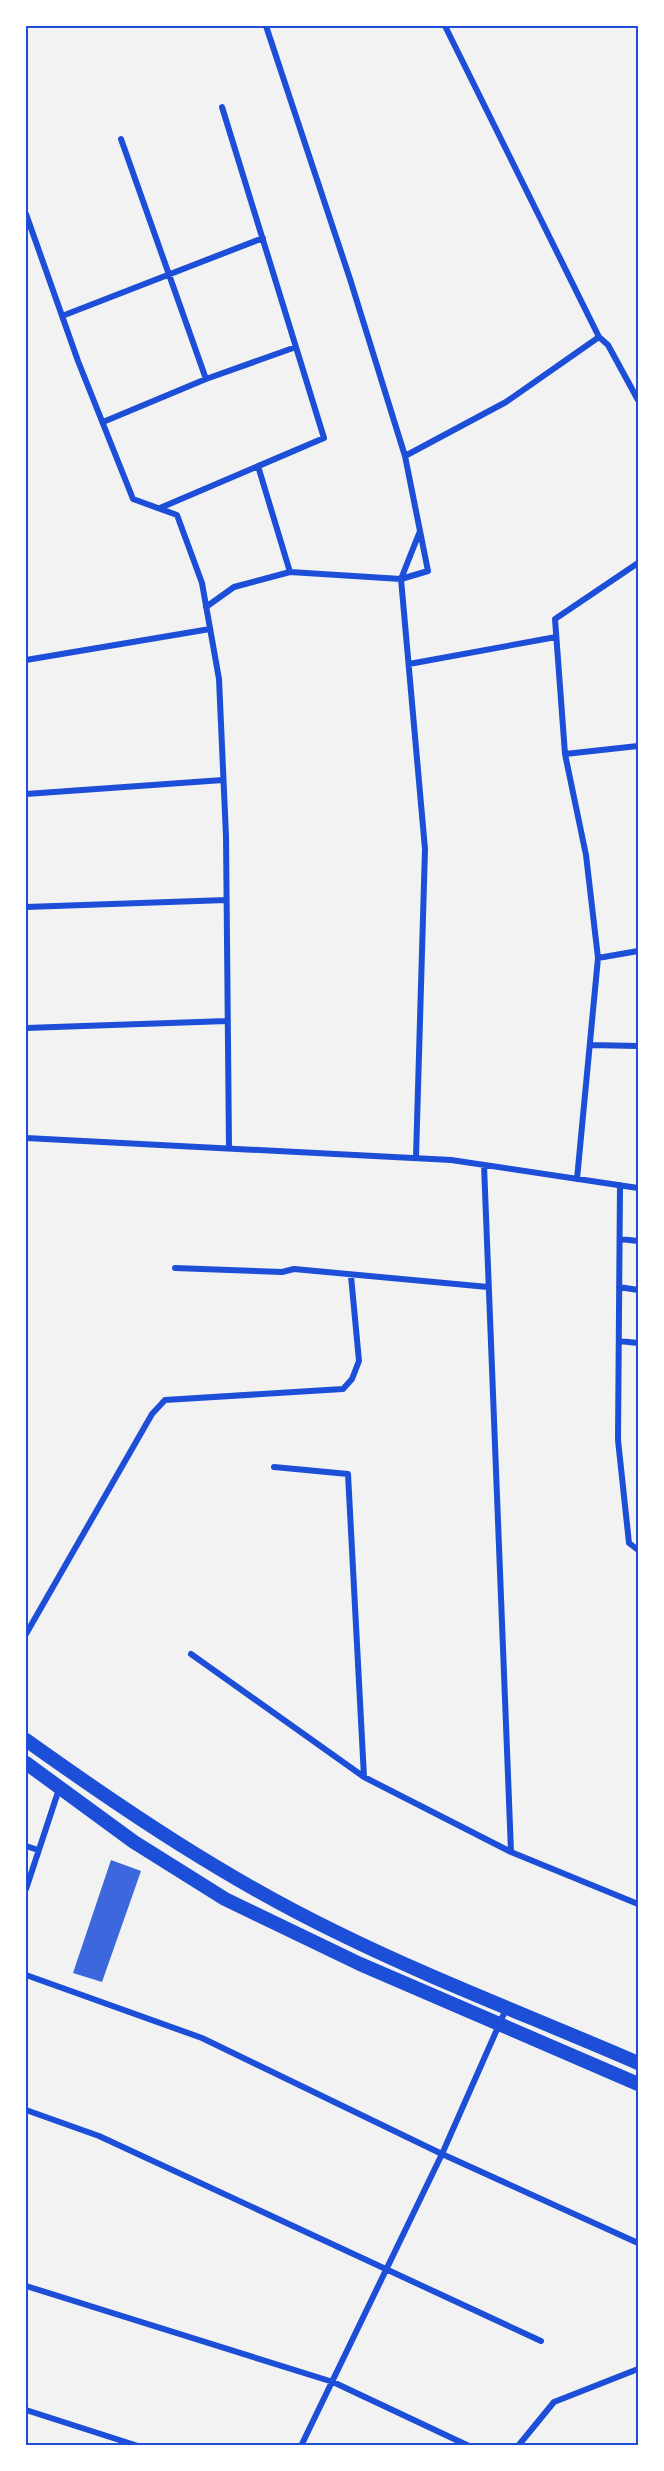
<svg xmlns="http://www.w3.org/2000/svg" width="664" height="2471" viewBox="0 0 664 2471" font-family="'Varela Round',sans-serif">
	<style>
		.building { fill: #3d67dc }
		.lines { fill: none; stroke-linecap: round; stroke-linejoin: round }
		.minor { stroke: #1d4ed8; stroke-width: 6 }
		.trunk { stroke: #1d4ed8; stroke-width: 14 }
		.neatline { fill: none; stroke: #1d4ed8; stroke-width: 2 }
	</style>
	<rect width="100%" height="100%" fill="#f2f2f2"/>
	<!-- building -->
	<path class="building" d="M111,1860l30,11 -39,111 -29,-9z"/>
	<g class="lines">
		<!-- minor -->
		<path class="minor" d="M266,26l84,253 55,177 23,115 -27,8 24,270 -9,308
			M445,26l154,311 9,8 30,55
			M121,139l85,240
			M26,214l52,147 55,138 44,16 25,68 17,96 7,157 3,311
			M62,316l201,-78
			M103,422l103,-43 90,-32
			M405,456l101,-54 93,-65
			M258,466l32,106
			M160,508l164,-70 -102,-331
			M206,607l28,-20 56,-15 111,7 19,-48
			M26,660l184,-31
			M409,664l147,-27
			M565,754l73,-8
			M26,794l197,-14
			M26,907l200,-7
			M598,958l-12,-103 -21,-101 -10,-135 83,-56
			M26,1028l201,-7
			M590,1045l48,1
			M26,1138l425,22 187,28
			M484,1165l27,687
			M577,1179l21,-221 40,-7
			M620,1185l-2,255 11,103 9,7
			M620,1239l18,2
			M175,1268l107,4 12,-3 194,18
			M619,1287l19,3
			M619,1341l19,2
			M274,1467l74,7 16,303
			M26,1634l126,-220 13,-14 178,-11 9,-10 7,-18 -8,-85
			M191,1654l173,123 147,75 127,52
			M26,1846l12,4
			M26,1889l33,-100
			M26,1975l176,63 240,116 196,89
			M26,2110l73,26 442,205
			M26,2286l307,96 136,64
			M26,2410l112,36
			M301,2446l141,-292 64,-145
			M518,2446l36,-44 84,-33"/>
		<!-- trunk -->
		<path class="trunk" d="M26,1740c98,70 199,138 308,191 99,49 203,88 304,132
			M26,1763l108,79 91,57 135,65 278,120"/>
	</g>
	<!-- border -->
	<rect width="664" height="2471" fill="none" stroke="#ffffff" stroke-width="54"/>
	<rect x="27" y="27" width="610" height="2417" class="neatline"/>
</svg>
